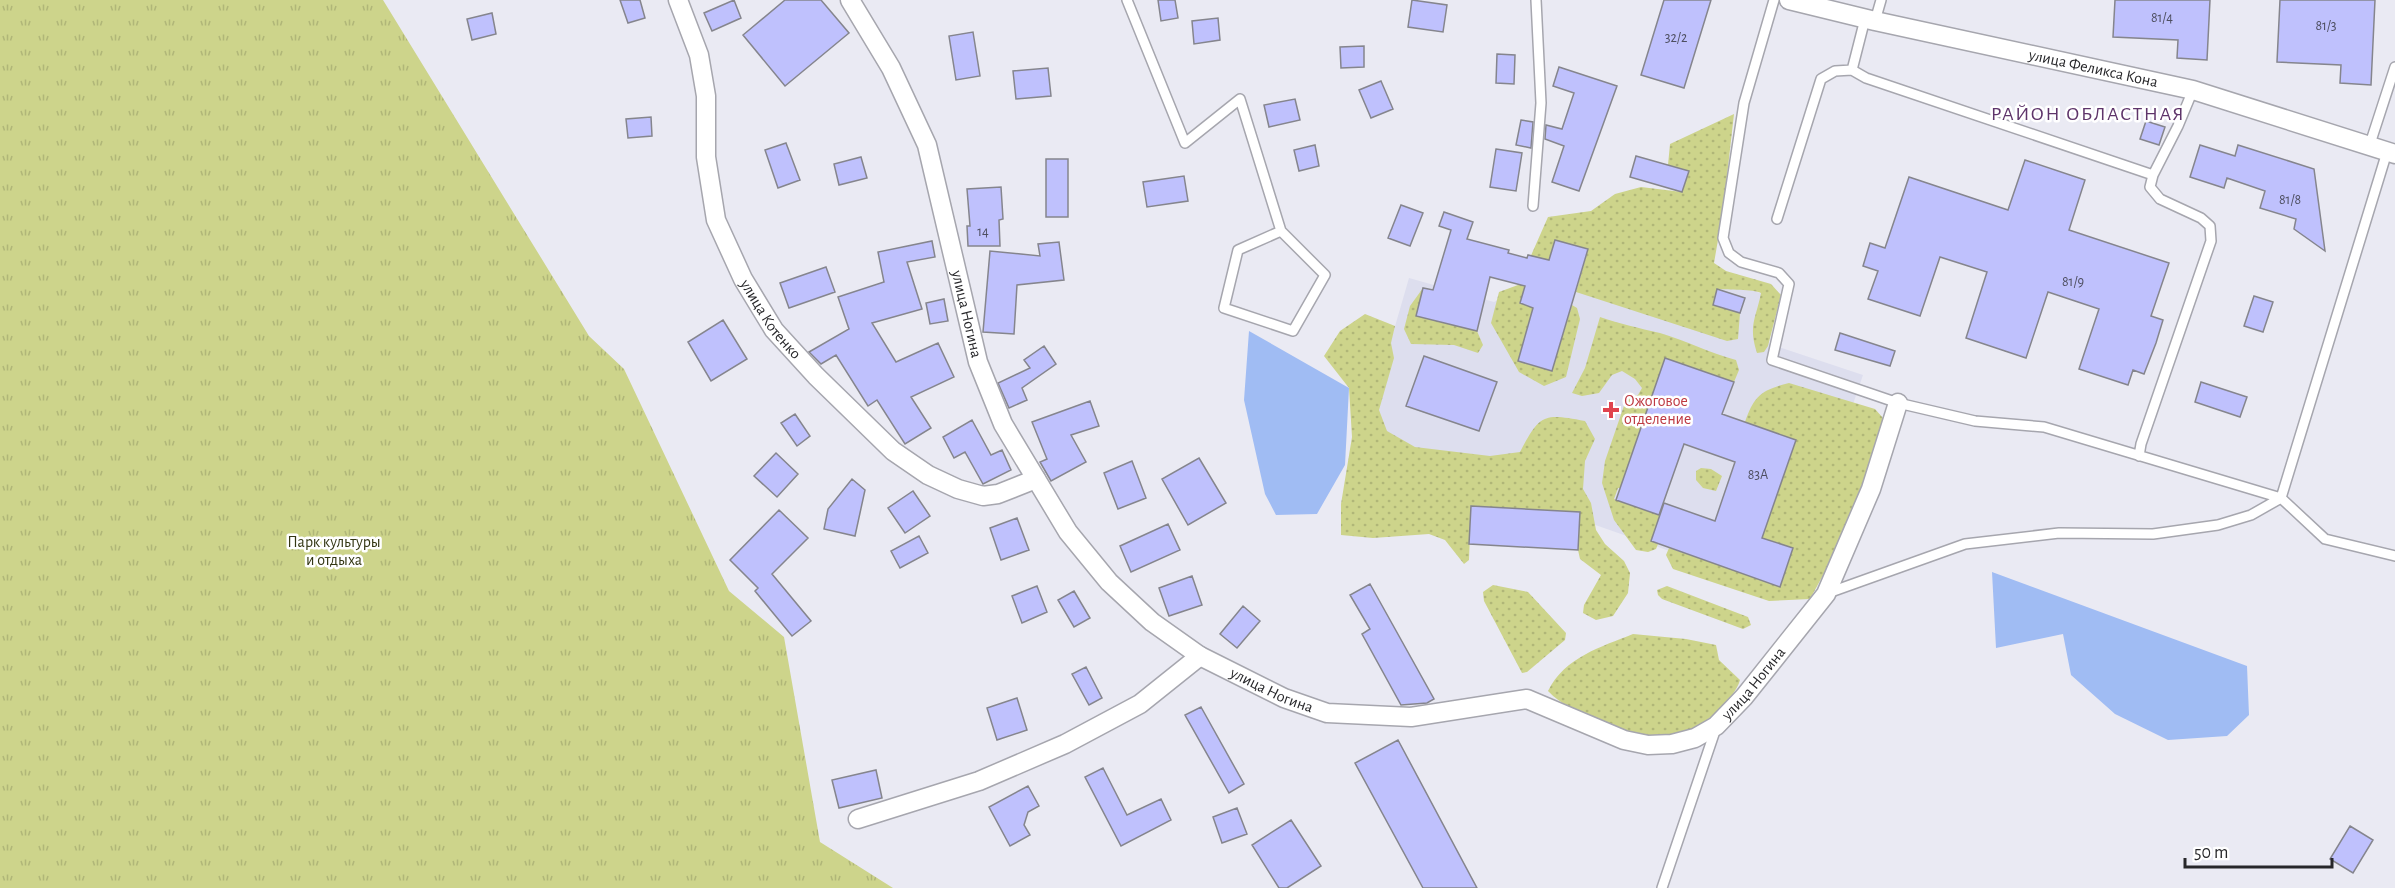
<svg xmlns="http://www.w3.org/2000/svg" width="2395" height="888" viewBox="0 0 2395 888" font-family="'Alegreya Sans',sans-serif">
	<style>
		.built { fill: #dddeee }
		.grass { fill: url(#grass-dots) }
		.park { fill: url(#park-tufts) }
		.water { fill: #a0bcf3 }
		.building { fill: #bfc1fd; stroke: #85858d; stroke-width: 1.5 }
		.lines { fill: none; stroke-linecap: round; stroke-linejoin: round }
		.service-casing { stroke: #a6a6ae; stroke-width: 12 }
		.minor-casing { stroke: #a6a6ae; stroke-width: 21 }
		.service { stroke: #fff; stroke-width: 9 }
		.minor { stroke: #fff; stroke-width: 18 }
		.health-dot { fill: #e0444e; stroke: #fff; stroke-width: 2 }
		.labels { text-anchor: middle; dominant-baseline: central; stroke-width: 5; stroke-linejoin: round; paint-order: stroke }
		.number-label { font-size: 14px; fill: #4d4e5f }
		.street-label { font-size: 16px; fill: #27272a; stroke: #fff }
		.health-label { font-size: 16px; fill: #be3a42; stroke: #fff; text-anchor: start }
		.park-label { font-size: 16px; fill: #333613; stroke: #fff }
		.quarter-label { font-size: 20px; letter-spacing: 1.5px; fill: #5e346a; stroke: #fff }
	</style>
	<defs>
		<pattern id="grass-dots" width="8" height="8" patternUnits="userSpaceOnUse" patternTransform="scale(1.5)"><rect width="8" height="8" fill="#cdd48b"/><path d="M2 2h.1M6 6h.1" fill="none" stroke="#b0b678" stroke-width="1.8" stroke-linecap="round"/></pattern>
		<pattern id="park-tufts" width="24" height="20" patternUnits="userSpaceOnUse" patternTransform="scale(1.5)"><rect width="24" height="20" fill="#cdd48b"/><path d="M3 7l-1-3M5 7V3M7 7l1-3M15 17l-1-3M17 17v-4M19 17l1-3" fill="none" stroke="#b0b678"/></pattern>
	</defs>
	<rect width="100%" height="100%" fill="#eaeaf3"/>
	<!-- built -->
	<path class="built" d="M1551,216l225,83 -12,43 99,33 -10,29 -47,195 -222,-78 1,-13 -206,-74 -10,-18 40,-138 85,24 27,-15z"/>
	<!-- grass -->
	<path class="grass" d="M1734,114l-11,97 -9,52 12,8 45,13 10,11 -13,51 -4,6 -7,1c-9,-28 -1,-34 4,-60 -8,-4 -33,-3 -44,-4l-4,16 27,8 -2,26 -11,2 -151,-49 12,-42 -33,-10 -13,42 -17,4 -5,17 13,5 -15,53 34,10 20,-66 5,3 3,11 -14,58 -22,9 -25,-14 -28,-49 8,-31 19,-7 30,-68 43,-6 24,-17 26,-7 41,5 6,-20 -20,-7 2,-21z
		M1423,288l-7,28 61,15 6,14 -5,8 -24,-8 -43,-1 -7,-15 6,-23z
		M1365,314l30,12 -4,17 3,15 -15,52 8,21 28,16 75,9 30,-4c20,-38 23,-39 65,-31l10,18 -10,22 -2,28 8,14 5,27 9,14 19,17 6,12 -2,20 -15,23 -17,4 -13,-7 1,-8 17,-30 -21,-16 -2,-9 2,-38 -109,-6 -2,54 -5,4 -19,-24 -16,-6 -56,4 -32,-3v-31l11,-67 -3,-49 -25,-32 16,-25z
		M1600,317c20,7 39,11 60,16 25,7 49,20 76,27l3,10 -5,12 -69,-23 -45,129h-2l-4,11 46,16 -9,26 7,3 -2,5 -8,3 -12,-2 -22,-30 -12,-37 3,-22 22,-64 11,-2 4,-7 -7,-9 -13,-8 -10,4 -13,18 -17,3 -10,-3 13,-25z
		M1789,383l86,26 8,9v10l-45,120 -28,51 -41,2 -96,-32 -7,-14 3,-7 111,38 13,-38 -31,-10 34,-98 -51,-18c9,-26 16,-32 44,-39z
		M1701,468l10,1 11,7 -6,15 -13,-3 -7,-8v-9z
		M1493,585l35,7 38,41 -1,7 -38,32 -5,1 -38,-72 -1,-9z
		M1667,586l81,31 3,8 -8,4 -81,-30 -4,-4 -1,-5z
		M1633,634l53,5 30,6 3,15 21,20c-3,11 -11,18 -18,26 -37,42 -81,33 -126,13 -17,-7 -35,-14 -48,-28 17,-34 53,-44 85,-57z"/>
	<!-- park -->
	<path class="park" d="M0,0h383l206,336 35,33 105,222 55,46 36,205 73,46h-893z"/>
	<!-- water -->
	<path class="water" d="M1249,331l100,57 -4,77 -28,49 -41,1 -11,-21 -21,-94z
		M1992,572l255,94 2,49 -22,21 -59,4 -53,-26 -44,-39 -8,-41 -67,14z"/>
	<!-- building -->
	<path class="building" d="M620,0h20l5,18 -17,5z
		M734,0l7,18 -29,13 -8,-18z
		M785,0h36l28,33 -64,53 -42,-51z
		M1158,0h17l3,18 -17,3z
		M1412,0l35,5 -4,27 -35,-5z
		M1664,0h47l-27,88 -43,-13z
		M2115,0h95l-3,60 -30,-2 1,-18 -65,-3z
		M2280,0h95l-4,85 -31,-2 1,-18 -64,-3z
		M492,13l4,21 -24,6 -5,-21z
		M1218,18l2,22 -26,4 -2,-23z
		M973,32l7,44 -24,4 -7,-44z
		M1364,46v21l-23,1 -1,-21z
		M1497,54l18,1 -1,29 -18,-1z
		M1559,67l58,19 -38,105 -27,-9 12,-36 -19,-7 1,-14 16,4 12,-36 -21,-7z
		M1048,68l3,28 -35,3 -3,-28z
		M1381,81l12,28 -22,9 -12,-28z
		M1295,99l5,21 -31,7 -5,-22z
		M651,117l1,19 -24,2 -2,-19z
		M1521,120l12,2 -2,26 -15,-3z
		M2146,121l19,6 -6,18 -19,-6z
		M786,143l14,37 -22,8 -13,-38z
		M1315,145l4,21 -20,5 -5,-21z
		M2200,145l35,11 3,-11 76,24 11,82 -31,-22 2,-10 -36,-11 5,-17 -38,-13 -3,10 -34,-11z
		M1496,149l26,4 -6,38 -26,-4z
		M1636,156l53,15 -7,21 -52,-15z
		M861,157l6,21 -28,7 -5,-21z
		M1046,159h22v58h-22z
		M2025,160l60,20 -16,50 100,33 -18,53 12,4 -7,23 -12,31 -11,-4 -5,15 -49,-16 20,-60 -51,-17 -22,66 -60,-20 21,-66 -47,-15 -20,59 -52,-17 10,-28 -15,-5 7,-23 15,5 24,-71 99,33z
		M1184,176l4,25 -41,6 -4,-25z
		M1001,187l2,32 -4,1 1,26h-32l-1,-20h3l-3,-37z
		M1401,205l22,8 -13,33 -22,-8z
		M1444,212l29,10 -6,17 42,11 -1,3 19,5 1,-3 21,5 6,-20 33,9 -36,122 -34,-10 15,-53 -13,-5 5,-17 -35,-9 -13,54 -61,-15 7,-28 10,2 18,-60 -12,-4z
		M932,241l3,16 -28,5 15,47 -50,14 24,39 42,-19 16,34 -43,20 20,31 -26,16 -28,-44 -9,6 -32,-51 -15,9 -12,-12 40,-23 -11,-32 46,-15 -6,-30z
		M1059,242l5,38 -47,5 -3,49 -31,-2 7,-81 50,5 -2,-12z
		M826,267l9,25 -46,16 -9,-25z
		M1717,289l28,9 -5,15 -27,-8z
		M2254,296l19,6 -10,30 -19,-6z
		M944,299l4,22 -18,3 -4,-21z
		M723,320l24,39 -36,22 -23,-39z
		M1840,333l55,18 -5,15 -55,-16z
		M1044,346l12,18 -34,24 5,12 -18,8 -11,-25 32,-15 -6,-8z
		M1424,356l73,26 -18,49 -73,-25z
		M1665,358l69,24 -12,32 74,26 -34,98 31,10 -13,39 -129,-46 13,-38 51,18 20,-59 -51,-18 -25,71 -43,-15z
		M2201,382l46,15 -7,20 -45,-15z
		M1090,401l9,25 -28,9 15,27 -35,19 -11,-19 7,-3 -15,-37z
		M795,414l15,22 -13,10 -16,-23z
		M972,420l19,35 11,-5 9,20 -28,14 -18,-32 -11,6 -11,-21z
		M776,453l22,21 -21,23 -23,-21z
		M1199,458l27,45 -38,22 -26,-46z
		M1132,461l14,37 -28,11 -14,-36z
		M852,479l13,11 -10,46 -31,-7 4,-20z
		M913,491l17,25 -25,17 -17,-25z
		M1471,506l109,6 -2,38 -109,-6z
		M779,510l29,28 -36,36 39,47 -19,15 -37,-45 3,-3 -28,-28z
		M1017,518l12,32 -28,10 -11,-32z
		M1168,524l12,26 -49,22 -11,-26z
		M919,536l9,17 -28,15 -9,-17z
		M1192,576l10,29 -33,11 -10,-28z
		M1370,584l64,115 -7,4 -26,2 -39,-71 8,-5 -20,-34z
		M1037,586l10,26 -25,11 -10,-27z
		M1074,591l16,27 -16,9 -16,-27z
		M1243,606l17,15 -23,27 -17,-14z
		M1086,667l16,31 -13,7 -17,-31z
		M1017,698l10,32 -30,10 -10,-32z
		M1201,707l43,77 -15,9 -44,-78z
		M1398,740l79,148h-54l-68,-125z
		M1103,768l24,47 34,-16 10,21 -50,26 -36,-69z
		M876,770l6,28 -43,10 -7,-28z
		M1028,786l11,20 -11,6 -4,13 6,10 -20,11 -21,-39z
		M1237,808l10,26 -25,9 -9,-26z
		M1291,820l30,46 -34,22h-8l-27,-43z
		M2350,826l23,14 -20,33 -23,-14z"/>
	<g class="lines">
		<!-- service casing -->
		<g class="service-casing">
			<path id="service" d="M1127,0l58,143 55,-44 41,132 44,44 -32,56 -69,-23 14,-58 43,-19
				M1774,0l-30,103 -21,135 6,15 12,9 38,11 10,11 -17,76 126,43 77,18 69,6 237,71 106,-346
				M1865,19l-13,51 14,8 287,97 25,-49 15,-36
				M1875,21l6,-21
				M2369,147l26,-80
				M1533,206l8,-103 -5,-103
				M1777,219l44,-140 14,-8 17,-1
				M2139,456l2,-12 70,-203 -1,-15 -9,-8 -41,-19 -10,-12 3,-12
				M1828,593l137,-49 94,-11 94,1 65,-9 33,-10 30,-17 44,41 70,17
				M1662,888l54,-160"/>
		</g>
		<!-- minor casing -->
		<g class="minor-casing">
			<g id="minor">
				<path id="s1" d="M678,0l21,55 7,41v61l10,63 27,59 31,51 42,46 77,75 35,24 30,14 25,7 15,-2 38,-15"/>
				<path id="s2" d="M850,0l41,68 36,77 51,217 25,62 65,108 41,50 43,40 48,34 84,42 43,15 84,4 116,-18 97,41 24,5 24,-1 23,-6 21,-12 28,-29 82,-103 45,-105 27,-86"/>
				<path id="s3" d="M1789,0l86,21 318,69 202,64"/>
				<path d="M858,819l121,-38 86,-37 75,-40 60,-48"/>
			</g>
		</g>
		<!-- service -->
		<use href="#service" class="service"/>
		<!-- minor -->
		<use href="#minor" class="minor"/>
	</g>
	<!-- markers -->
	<path class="health-dot" d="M1608 401h6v6h6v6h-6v6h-6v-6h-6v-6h6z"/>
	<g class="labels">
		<!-- number labels -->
		<g class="number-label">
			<text x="2162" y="18">81/4</text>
			<text x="2326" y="26">81/3</text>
			<text x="1676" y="38">32/2</text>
			<text x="2290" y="200">81/8</text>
			<text x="983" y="232">14</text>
			<text x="2073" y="282">81/9</text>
			<text x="1758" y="475">83А</text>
		</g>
		<!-- street labels -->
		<g class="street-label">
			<text stroke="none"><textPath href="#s3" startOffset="312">улица Феликса Кона</textPath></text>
			<text stroke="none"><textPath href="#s2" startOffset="338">улица Ногина</textPath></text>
			<text stroke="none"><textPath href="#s1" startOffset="339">улица Котенко</textPath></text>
			<text stroke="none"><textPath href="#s2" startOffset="1362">улица Ногина</textPath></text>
			<text stroke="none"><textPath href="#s2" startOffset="842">улица Ногина</textPath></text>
		</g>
		<!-- health labels -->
		<g class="health-label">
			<text x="1624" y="401">Ожоговое<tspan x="1624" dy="18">отделение</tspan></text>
		</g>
		<!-- park labels -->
		<g class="park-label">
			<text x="334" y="542">Парк культуры<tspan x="334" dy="18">и отдыха</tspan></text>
		</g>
		<!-- quarter labels -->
		<g class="quarter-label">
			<text x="2088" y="114">РАЙОН ОБЛАСТНАЯ</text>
		</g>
	</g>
	<!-- scale -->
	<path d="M2185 858v9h147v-9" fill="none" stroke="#27272a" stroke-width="3"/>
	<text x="2194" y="858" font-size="18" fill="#27272a" stroke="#ffffff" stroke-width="4.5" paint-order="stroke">50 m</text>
</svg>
